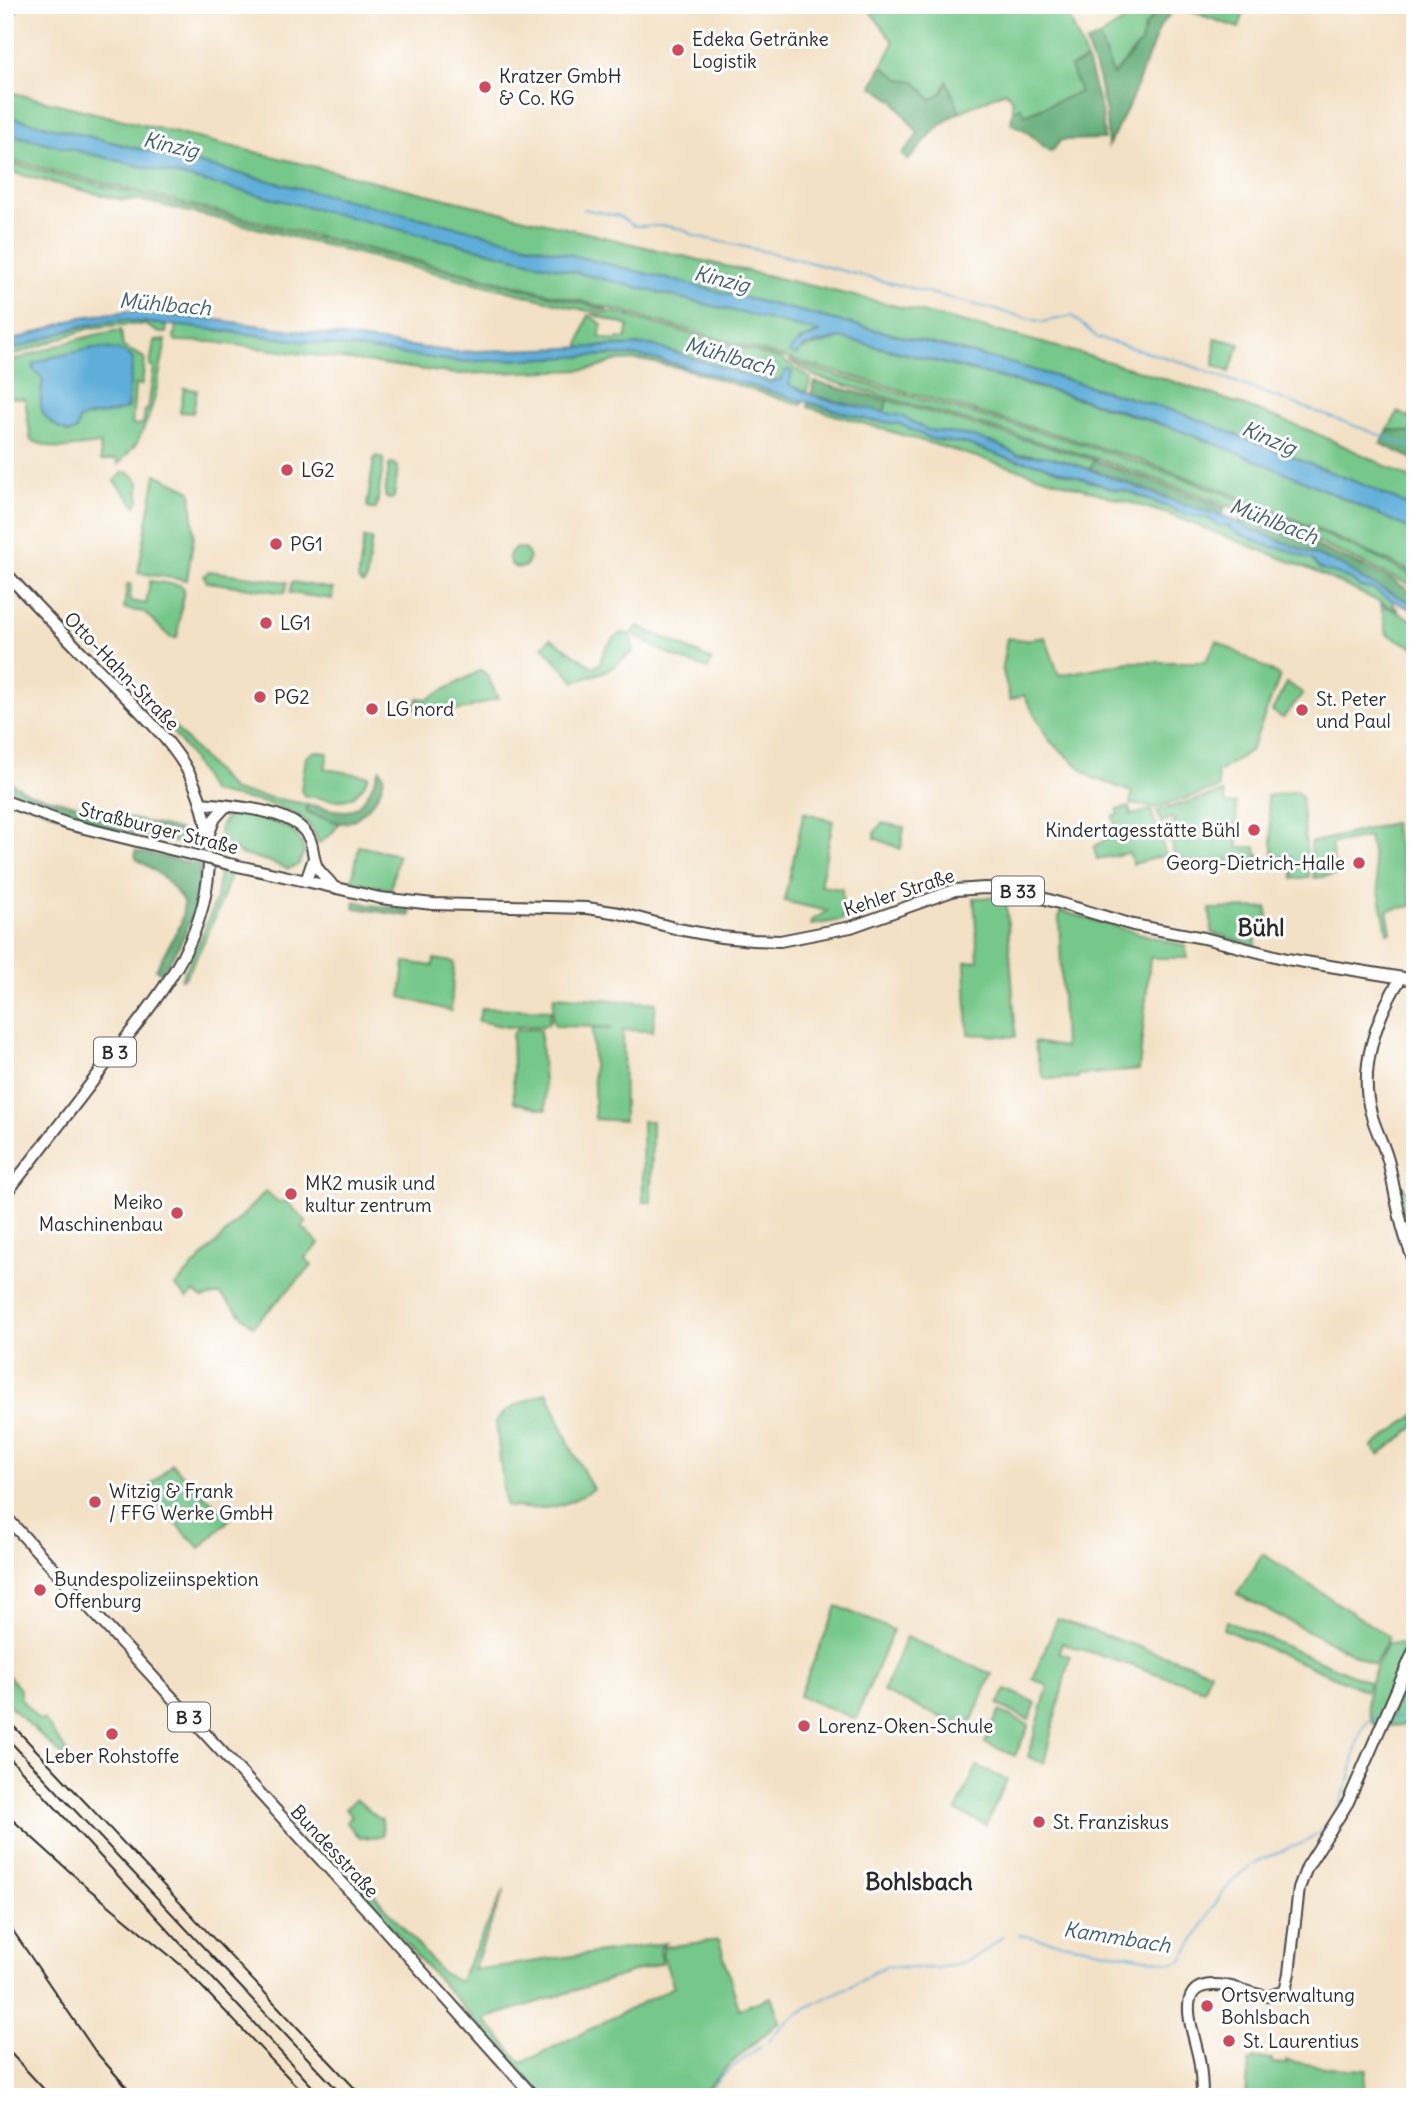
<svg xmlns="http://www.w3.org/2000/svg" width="1420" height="2102" viewBox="0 0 1420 2102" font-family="Delius,sans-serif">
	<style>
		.green { fill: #75c88a; stroke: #507a5a; stroke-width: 2 }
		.forest { fill: #60ac76; stroke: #466c50; stroke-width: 2 }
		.water { fill: #5faed9; stroke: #456c82; stroke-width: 2 }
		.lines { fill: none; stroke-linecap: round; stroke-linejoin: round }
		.stream { stroke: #5faed9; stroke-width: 2 }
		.secondary-casing { stroke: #494642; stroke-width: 14 }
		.primary-casing { stroke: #494642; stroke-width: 14 }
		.secondary { stroke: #fff; stroke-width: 10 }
		.primary { stroke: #fff; stroke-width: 10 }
		.rail { stroke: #2b2b2b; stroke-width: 2 }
		.secondary-bridge-casing { stroke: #494642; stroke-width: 14; stroke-linecap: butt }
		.secondary-bridge { stroke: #fff; stroke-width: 10 }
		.poi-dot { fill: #d1495b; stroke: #fff; stroke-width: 2.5 }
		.labels { text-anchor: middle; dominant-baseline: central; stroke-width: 6; stroke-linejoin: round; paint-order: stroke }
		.shield { fill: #fff; stroke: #6b6b6b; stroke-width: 2 }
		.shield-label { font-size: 18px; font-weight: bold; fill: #2b2b2b }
		.poi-label { font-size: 19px; fill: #2b2b2b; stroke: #fff; text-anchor: start }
		.street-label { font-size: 19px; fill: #2b2b2b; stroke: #fff }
		.water-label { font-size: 21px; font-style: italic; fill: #405f71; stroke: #fff }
		.quarter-label { font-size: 23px; font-weight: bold; fill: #2b2b2b; stroke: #fff }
	</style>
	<rect width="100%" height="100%" fill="#fff"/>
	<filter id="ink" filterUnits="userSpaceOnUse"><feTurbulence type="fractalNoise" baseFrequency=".0143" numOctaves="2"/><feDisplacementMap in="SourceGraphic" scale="14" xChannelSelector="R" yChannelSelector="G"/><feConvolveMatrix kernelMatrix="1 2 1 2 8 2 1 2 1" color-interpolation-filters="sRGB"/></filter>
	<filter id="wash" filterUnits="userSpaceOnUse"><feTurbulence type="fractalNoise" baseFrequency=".00686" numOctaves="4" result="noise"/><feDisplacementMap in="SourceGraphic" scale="28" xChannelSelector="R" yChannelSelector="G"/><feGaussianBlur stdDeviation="1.57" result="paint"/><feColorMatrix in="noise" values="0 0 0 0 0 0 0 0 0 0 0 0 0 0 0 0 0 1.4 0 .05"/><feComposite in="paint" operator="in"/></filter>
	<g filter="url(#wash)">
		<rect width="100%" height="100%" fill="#f3e1c5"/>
		<!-- green -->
		<path class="green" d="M865,5h190l3,7 8,-3 21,51 -17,7 10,25 -56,23 -3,-8 -8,3 -1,-11 -7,-8 -45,21 -13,-30 -5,11 -12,7 -6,-10 -24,-11 -18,-13 10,-19 1,-6z
			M1136,5h25l-16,22 -4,16 -28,32 -14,-38 33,-21z
			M1179,5h67l-7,23 -62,-21z
			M5,91c222,54 443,109 665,162 215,51 433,95 638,177 36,15 71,33 107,50v29l-49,-23 -182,-72 -178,-52 -1001,-246z
			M5,133l815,199 -21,9 1,9 42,-12 221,56 110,34 99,38 143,65v42l-144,-64 -57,-22 -80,-29 -89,-27 -428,-121 -612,-151z
			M5,162l603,148 -20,1 -348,-87 -100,-24h-18l-117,-29z
			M613,312l168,47 30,20 -5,15 -17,-9 3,-13 -5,-2 -7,10 -12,2 -117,-37 -52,1 -21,3 10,-34 14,9 -3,13 17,4 2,-3 8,1 3,-13 -38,-12z
			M121,320l46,5 -1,8h-6l-15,-8h-25l-30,3 -85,30v-6c38,-12 75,-29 116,-32z
			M176,325l285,37 151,-7 28,1 36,8 127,37 -2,4 -120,-37 -41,-8 -26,1 -17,7 -15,2 -126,4 -243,-32 -37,-1 -2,-3z
			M121,330l2,17 22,11 -3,27h-7l-3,40 11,-1 2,-14h3l6,-43 -4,-1 4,-25 12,-1 -11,57 -7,22 -11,24 -19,22 -1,-6 -16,2 -1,-17 -41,5 -28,-8 -6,-42 -17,-2 -2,-34c38,-13 75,-27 115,-33z
			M1215,338l25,6 -11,28 -15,-7z
			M789,361c118,37 239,64 356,104 92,31 182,69 270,111v11l-99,-45 -94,-39 -120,-43 -285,-83z
			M184,388l13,2 -4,23 -13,-1z
			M887,400l207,60 -4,9 -34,-10 -29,-5 -9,1 -22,-11 -26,-8 -43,-6 -20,-11 -23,-6z
			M808,403l61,17 31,4 31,15 36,5 43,15 29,5 74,25 15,2 59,24 20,2 8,7 13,2 7,6 36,15 14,2 27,11 8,9 28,9 12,9 13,2 20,11 -1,3 7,8 -85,-40 -146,-57 -360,-107z
			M1415,407v26l-27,-3 10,-18 11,6z
			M377,456l7,3 -7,46 -1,4h-6l-3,-3 7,-47z
			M393,463l5,5 -4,29 -3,2 -5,-1 -1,-4 4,-29z
			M124,472l6,1 9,9v18l-3,6 -22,-25z
			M156,474l35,17 3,44 -7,45 -49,-7z
			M364,538l8,1 -6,42 -3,3 -5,-4z
			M509 558a10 10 0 1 1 20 0a10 10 0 1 1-20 0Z
			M209,571l78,11 -2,11 -78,-11 -3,-6z
			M150,581l29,4 5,3 -7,50h-6l-27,-26 -20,-3 3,-25h4l-1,17 16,3z
			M292,582l41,7 -1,10 -42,-6z
			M1381,604l34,17v27l-28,-14z
			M638,626l74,34 -4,9c-29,-9 -52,-19 -76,-36z
			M621,633l9,1 4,17 -26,19 -33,12 -32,-36 8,-8 42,29 7,-3c3,-14 9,-23 21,-31z
			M1045,637l14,38 70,-13h76l12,-21 63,35 -29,74 -34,23 2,15 -64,20 -25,-4 2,-12 -41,-15 -42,-37 -25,-45 -14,5 -8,-33 5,-29 18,2z
			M481,670l6,5 11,23 -32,11 -24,4 -35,-6 1,-4 9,2 1,-7 10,1z
			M1287,683l16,10 -20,25 -11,-7z
			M161,712l72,79 73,13 1,8 32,11 -6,9 -15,12c-7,-43 -75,-43 -107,-52l-23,-40 -30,-38z
			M315,751l13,2 -3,16 44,7c-17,34 -32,23 -64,20l-4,-5 5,-34z
			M1296,791l5,5 8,81 -16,2 -1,-23 -18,2 -7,-62z
			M1223,792l3,13 10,-2 2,45 18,-1 1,8h3l1,3 -86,6 -3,-22h-5l-3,-10 12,-11 -4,-3 -11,5 -4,-12z
			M1129,807l2,8 20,-5 15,45 -33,9 -4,-11 -32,6 -3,-12 23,-15 -4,-15 6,-2 -2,-5z
			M804,812l29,9 -13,65 22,3 1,31 -32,5v-4l16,-10 -43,-10z
			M235,814c25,5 64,7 69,38l-6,13 -10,4 -20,-8 -28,-7 -5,-5 -5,-1 -5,5 -4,-1c-3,-17 -5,-32 14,-38z
			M882,823l22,4 -3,22 -26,-11v-6z
			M1393,823l19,83 -25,4 4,22 -4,1 -18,-96 -38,7 5,31 -22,3 -4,-35z
			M359,846l39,9 -7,34 -39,-8z
			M220,870l11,3c-11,37 -27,71 -46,105l-4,1 24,-51 11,-29z
			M1006,897l10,140 -48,-3 -3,-72 13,-1 -4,-63z
			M1267,908l1,15h-10l-3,23 -43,-13 -2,-24z
			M1061,911l124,35 3,12h-38l-11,112 -61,5v3l-32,1 -4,-4 -8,-33 30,5 -5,-131z
			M434,959l20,3 -3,49 -50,-14 4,-35 28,4z
			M554,996l102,7 -3,28 -30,-1 1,91 -29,-2 -3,-90h19l1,-2 -56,-1 -4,-5z
			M482,1008l69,2 -3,15 -7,1 -34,1 -29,-6z
			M540,1029l6,81 -32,-8 -2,-67 4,-5z
			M642,1121h10l-1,81h-8z
			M1397,1183l5,1 13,21v51z
			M266,1191l12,11 8,-1 21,21 -5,5 17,17 -14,14 7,8 -59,60 -33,-32 -18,4 -8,-6 -7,6 -12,-12z
			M547,1392l24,56 22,41c-31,21 -51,22 -88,17l-9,-84c8,-15 36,-23 51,-30z
			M1415,1415v12l-36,28 -7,-8z
			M172,1464l30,30 29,24 -31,30 -56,-56z
			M1263,1554l126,83 -15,28 -137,-71z
			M837,1606l56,24 -37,89 -57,-23z
			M1057,1619l153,52 -6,18 -142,-46 -3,9 11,4 -26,107 -16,-6 20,-71 -15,-7z
			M1227,1621l142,61 -3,9 -143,-62z
			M906,1637l86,37 -24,55 -85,-37z
			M1388,1643l26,2 -35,78 -4,2c-18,-21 1,-61 13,-82z
			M1415,1657v67l-27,2 -1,-1z
			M7,1674l13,15v9l19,22 5,-1 25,36 -9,-1 -55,-53z
			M1006,1689l30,14 -7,17 -31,-15z
			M999,1711l30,14 -14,31 -30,-13z
			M977,1766l30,14 -21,45 -30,-14z
			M356,1799l22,19 4,1 1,17 -23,2 -14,-16 6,-6 -7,-7z
			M355,1872l86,100 18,10 46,-93 -32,81 193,-27 -6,5 2,15 -178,56 38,44 152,-76 -12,-33 2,-7 55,-7 20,69 32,-12 9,24 -54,47 -27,29h-155l-155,-172 -13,-20 -26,-29z
			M1253,2059h19v4l15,1v-3l44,7 35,2 -3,27h-117l3,-36h4z"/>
		<!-- forest -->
		<path class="forest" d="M1161,5h18l-18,19 -32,81 -21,41 -2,-33 -8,-36 -12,-34 13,-6 14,38 28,-32 4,-16z
			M1087,60l15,54 2,25 -43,1 -8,10 -4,1 -24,-21 -14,-6 2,-14 8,-3 4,8 55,-23 -10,-25z
			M882,66l18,13 15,2 16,19 11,-7 5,-12 13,31c-22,11 -36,30 -52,49l-6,-6 16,-21 -24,-33 -22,-15z
			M815,382l72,18 -3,13 -73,-18z
			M1388,430l27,3v27l-34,-16z
			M1094,460l131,47 -3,8 -37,-10 -95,-36z
			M1243,514l148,65 24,15v10l-52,-24 -11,-9 -114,-47z
			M380,769c14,15 -19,53 -36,54 -3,1 -33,-9 -37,-11l-1,-8c13,2 27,7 40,7 17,-1 28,-29 34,-42z
			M5,779l26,15 168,41 2,12c-65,-12 -135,-24 -196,-53z
			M135,851l65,14c-1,41 -14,76 -39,108l-5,-4 25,-46 3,-20c-12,-20 -27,-32 -48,-44z
			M355,901l15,4 36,4 5,1 -1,6 -56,-8z"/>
		<!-- water -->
		<path class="water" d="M5,116l1001,246 178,52 182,72 49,23v22c-79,-36 -158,-73 -240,-102 -108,-39 -222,-63 -333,-91l-37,8 -9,9 -7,-2c6,-13 20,-15 31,-21l-815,-199z
			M129,311l81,8 245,33 196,-7 117,37 12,-2 6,-10 6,1 -3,14 33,14 80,17 25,14 43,6 26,8 22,11 28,1 28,8 111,41 37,10 30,15 94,37 17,13 52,24v7l-32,-15 -10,-7 -13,-2 -12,-9 -28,-9 -8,-9 -27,-11 -14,-2 -36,-15 -7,-6h-9l-11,-8 -21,-3 -59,-24 -15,-2 -74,-25 -29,-5 -43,-15 -36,-5 -31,-15 -31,-4 -193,-56 -36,-8 -28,-1 -151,7 -243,-32 -97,-10 -39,6 -77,26v-9l77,-26z
			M94,348c13,1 31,0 39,11l-6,49c-18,9 -35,4 -48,12l-3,11 -7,2c-30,-14 -31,-23 -26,-54l-10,-10 1,-5 15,-6z"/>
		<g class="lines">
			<!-- stream -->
			<path class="stream" d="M583,209l36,7 15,10h33l15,3 13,7 86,19 262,67 29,-6 26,22 80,23 237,87
				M1390,1718l25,1
				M1019,1935l154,28 8,-2c23,-33 37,-76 74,-98 26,-16 56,-15 74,-41 9,-13 16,-30 21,-45 4,-16 7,-50 22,-59h9
				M769,2040c21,-27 54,-41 84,-55 12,-5 21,-16 34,-19 50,5 78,5 116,-30
				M704,2097l16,-20 41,-31"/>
		</g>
	</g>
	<g filter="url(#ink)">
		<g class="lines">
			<!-- secondary casing -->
			<g class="secondary-casing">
				<path id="secondary" d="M5,801l63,23 126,31
					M229,864l77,17
					M1401,978c-24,37 -43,91 -30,135 4,17 14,33 18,51 7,33 12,68 26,99
					M1202,2097c0,-13 -1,-26 -3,-38 -6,-32 -30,-82 27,-73 14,2 30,10 43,10 5,-1 11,-4 16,-5l4,-18 10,-85 8,-21 41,-65 67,-154"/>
			</g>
			<!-- primary casing -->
			<g class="primary-casing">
				<path id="primary" d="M5,25l6,-20
					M5,572c32,35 65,69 99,103 28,29 60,57 81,91 15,26 23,56 24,86 2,88 -53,147 -104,213 -33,44 -67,87 -100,130
					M202,803c28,3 91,6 106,33 6,9 4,21 9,31 4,8 12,12 17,21
					M209,833l6,-15 11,-12
					M314,858l-8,23 74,17 53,6 154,4 32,5 59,16 43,8 32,3 27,1 71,-14 104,-37 30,-2 27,1 121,36 71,13 83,21 128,21
					M5,1516l365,397 164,184"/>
			</g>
			<!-- secondary -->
			<use href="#secondary" class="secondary"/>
			<!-- primary -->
			<use href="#primary" class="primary"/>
			<!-- rail -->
			<path class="rail" d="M5,1717l358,380
				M5,1736l339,361
				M5,1753l317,344
				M5,1813l84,76 92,76 126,132
				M5,1919l90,132 40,46
				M5,2047l46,50"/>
			<!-- secondary-bridge casing -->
			<g class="secondary-bridge-casing">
				<path id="secondary-bridge" d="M194,855l35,9"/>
			</g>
			<!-- secondary-bridge -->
			<use href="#secondary-bridge" class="secondary-bridge"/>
		</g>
	</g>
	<!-- markers -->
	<g class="poi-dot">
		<circle cx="678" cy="50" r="7"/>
		<circle cx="485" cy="87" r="7"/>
		<circle cx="287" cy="470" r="7"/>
		<circle cx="276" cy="544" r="7"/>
		<circle cx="266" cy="623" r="7"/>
		<circle cx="260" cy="697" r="7"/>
		<circle cx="372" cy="709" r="7"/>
		<circle cx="1302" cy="710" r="7"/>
		<circle cx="1254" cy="830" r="7"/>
		<circle cx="1359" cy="863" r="7"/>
		<circle cx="291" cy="1194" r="7"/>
		<circle cx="177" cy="1213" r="7"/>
		<circle cx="95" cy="1502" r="7"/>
		<circle cx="40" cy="1590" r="7"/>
		<circle cx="804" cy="1726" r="7"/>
		<circle cx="112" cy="1734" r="7"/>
		<circle cx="1039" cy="1822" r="7"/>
		<circle cx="1207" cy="2006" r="7"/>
		<circle cx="1229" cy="2041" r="7"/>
	</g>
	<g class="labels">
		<!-- shield labels -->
		<g class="shield">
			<rect x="992" y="876.5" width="52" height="29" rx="5"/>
			<rect x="94" y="1037.5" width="42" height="29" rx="5"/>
			<rect x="168" y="1702.5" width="42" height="29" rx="5"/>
		</g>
		<g class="shield-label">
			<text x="1018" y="891">B 33</text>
			<text x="115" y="1052">B 3</text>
			<text x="189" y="1717">B 3</text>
		</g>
		<!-- poi labels -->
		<g class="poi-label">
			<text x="692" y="39">Edeka Getränke<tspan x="692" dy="22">Logistik</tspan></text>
			<text x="499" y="76">Kratzer GmbH<tspan x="499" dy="22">&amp; Co. KG</tspan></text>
			<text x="301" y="470">LG2</text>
			<text x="290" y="544">PG1</text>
			<text x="280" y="623">LG1</text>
			<text x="274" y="697">PG2</text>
			<text x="1316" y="699">St. Peter<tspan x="1316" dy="22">und Paul</tspan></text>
			<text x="386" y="709">LG nord</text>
			<text x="1240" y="830" text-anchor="end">Kindertagesstätte Bühl</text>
			<text x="1345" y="863" text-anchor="end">Georg-Dietrich-Halle</text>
			<text x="305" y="1183">MK2 musik und<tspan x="305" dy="22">kultur zentrum</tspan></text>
			<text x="163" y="1202" text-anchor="end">Meiko<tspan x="163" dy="22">Maschinenbau</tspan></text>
			<text x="109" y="1491">Witzig &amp; Frank<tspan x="109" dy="22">/ FFG Werke GmbH</tspan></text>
			<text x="54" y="1579">Bundespolizeiinspektion<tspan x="54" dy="22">Offenburg</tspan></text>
			<text x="818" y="1726">Lorenz-Oken-Schule</text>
			<text x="112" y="1756" text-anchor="middle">Leber Rohstoffe</text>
			<text x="1053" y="1822">St. Franziskus</text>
			<text x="1221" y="1995">Ortsverwaltung<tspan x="1221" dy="22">Bohlsbach</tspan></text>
			<text x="1243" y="2041">St. Laurentius</text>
		</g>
		<!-- street labels -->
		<g class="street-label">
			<text transform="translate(122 671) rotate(46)">Otto-Hahn-Straße</text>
			<text transform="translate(159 828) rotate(14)">Straßburger Straße</text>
			<text transform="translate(899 892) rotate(-18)">Kehler Straße</text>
			<text transform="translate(335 1851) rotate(47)">Bundesstraße</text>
		</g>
		<!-- water labels -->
		<g class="water-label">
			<text transform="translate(171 145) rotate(13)">Kinzig</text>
			<text transform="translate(722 279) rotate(14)">Kinzig</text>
			<text transform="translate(165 304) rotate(5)">Mühlbach</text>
			<text transform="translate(730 356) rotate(16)">Mühlbach</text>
			<text transform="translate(1269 438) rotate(23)">Kinzig</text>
			<text transform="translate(1274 521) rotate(21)">Mühlbach</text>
			<text transform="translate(1117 1937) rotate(9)">Kammbach</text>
		</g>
		<!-- quarter labels -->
		<g class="quarter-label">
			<text x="1261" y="927">Bühl</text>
			<text x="919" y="1881">Bohlsbach</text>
		</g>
	</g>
	<!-- margin -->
	<rect width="1420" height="2102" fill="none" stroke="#fff" stroke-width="28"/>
</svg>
